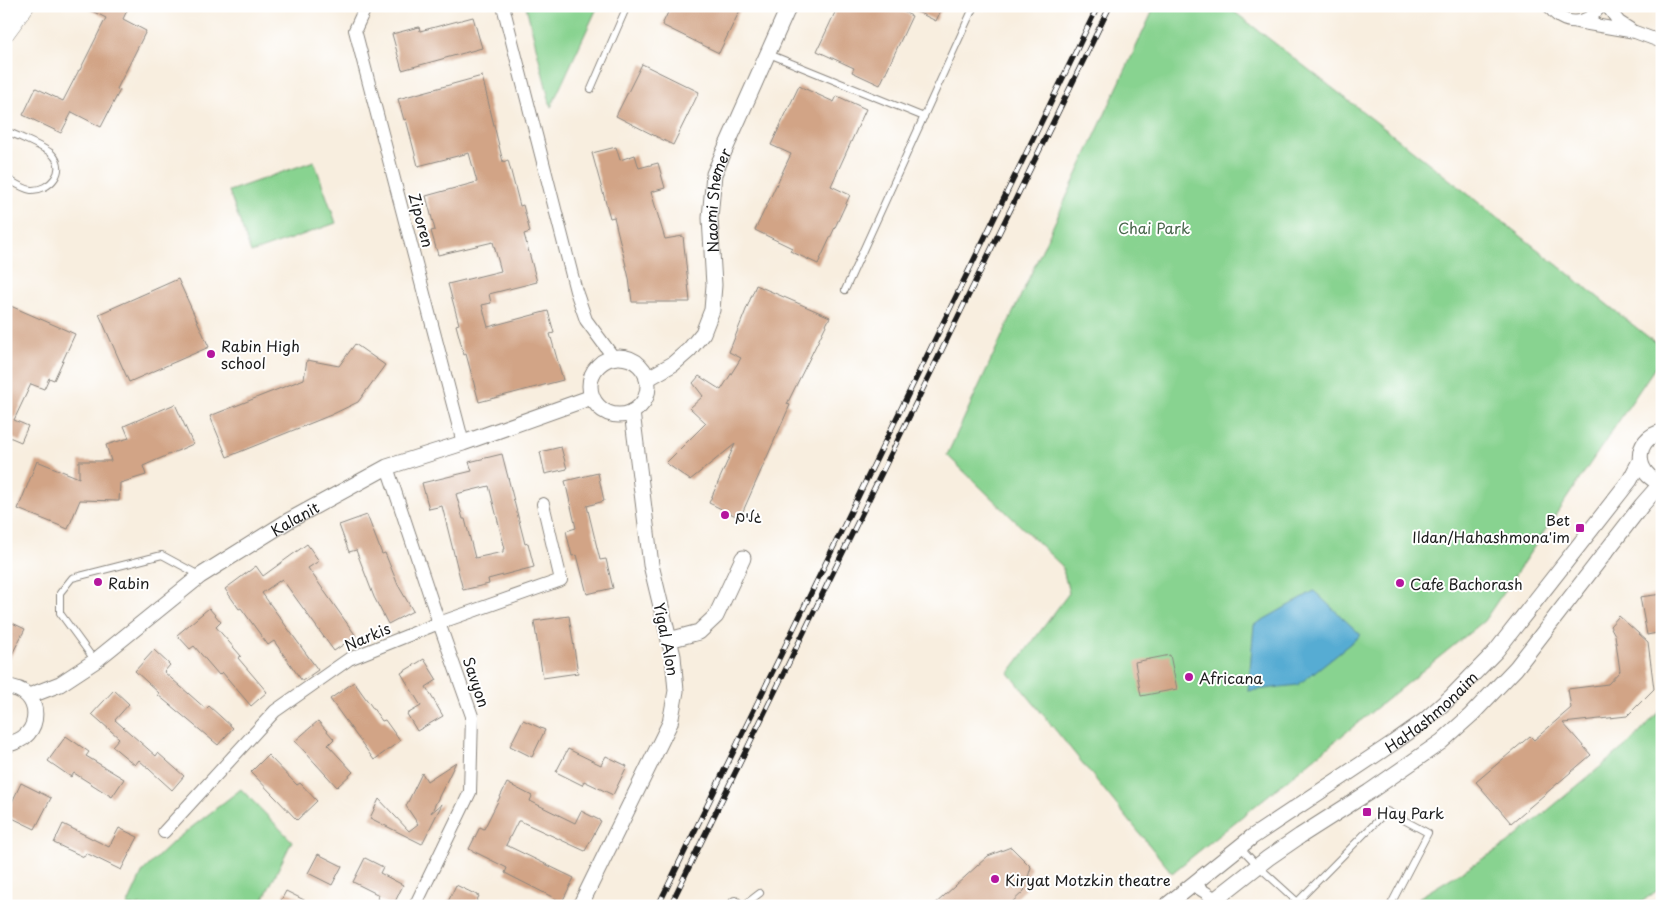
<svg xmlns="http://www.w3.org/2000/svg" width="1668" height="912" viewBox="0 0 1668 912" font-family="'Playpen Sans','Playpen Sans Hebrew',sans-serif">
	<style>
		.green { fill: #88d390; stroke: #527856 }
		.water { fill: #57acd3; stroke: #3a6478 }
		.building { fill: #d2a486; fill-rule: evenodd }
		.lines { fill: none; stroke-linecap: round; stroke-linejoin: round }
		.service-casing { stroke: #8a857e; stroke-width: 8 }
		.minor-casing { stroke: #8a857e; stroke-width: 14 }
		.tertiary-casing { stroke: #8a857e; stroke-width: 17 }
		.secondary-casing { stroke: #8a857e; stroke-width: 19 }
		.service { stroke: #fff; stroke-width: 6 }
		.minor { stroke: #fff; stroke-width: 12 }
		.tertiary { stroke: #fff; stroke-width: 15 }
		.secondary { stroke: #fff; stroke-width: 18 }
		.rail-casing { stroke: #1c1c1c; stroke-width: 5.5 }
		.rail { stroke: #fff; stroke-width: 4; stroke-dasharray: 11; stroke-linecap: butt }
		.poi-dot { fill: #b5179e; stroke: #fff; stroke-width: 2 }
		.labels { text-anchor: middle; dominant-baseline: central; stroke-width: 4; stroke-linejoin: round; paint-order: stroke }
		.street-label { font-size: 15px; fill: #1c1c1c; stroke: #fff }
		.park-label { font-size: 15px; fill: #47654a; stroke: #fff }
		.poi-label { font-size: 15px; fill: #1c1c1c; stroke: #fff; text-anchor: start }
	</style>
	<rect width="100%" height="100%" fill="#fff"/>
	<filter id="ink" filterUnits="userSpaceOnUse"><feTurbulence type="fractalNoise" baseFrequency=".02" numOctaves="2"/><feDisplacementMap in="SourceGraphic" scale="10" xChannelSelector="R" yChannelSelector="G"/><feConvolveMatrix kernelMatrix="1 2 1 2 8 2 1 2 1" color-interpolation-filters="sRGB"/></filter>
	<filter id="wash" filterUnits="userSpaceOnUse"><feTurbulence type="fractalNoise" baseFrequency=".0096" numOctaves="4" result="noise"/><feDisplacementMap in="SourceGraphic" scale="20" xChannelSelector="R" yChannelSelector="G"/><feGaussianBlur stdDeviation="1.12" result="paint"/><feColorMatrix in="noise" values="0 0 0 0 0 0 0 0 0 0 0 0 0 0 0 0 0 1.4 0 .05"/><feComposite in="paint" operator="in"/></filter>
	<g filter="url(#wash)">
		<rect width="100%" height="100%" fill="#f8eedf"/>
		<!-- green -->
		<path class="green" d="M526,6h72l-47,101z
			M1155,6h72l198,154 237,188v9l-178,264 -312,252 -163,-200 60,-80 -7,-27 -115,-111z
			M314,161l22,62 -85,30 -22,-62z
			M1662,708v179l-26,19h-204l-14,-8 89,-54 127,-105z
			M241,789l51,52 -32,65h-133l16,-35 31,-30z"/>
		<!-- water -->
		<path class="water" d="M1314,591l47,44 -63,50 -50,6 6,-66z"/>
		<g id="blocks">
			<!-- building -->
			<path class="building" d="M82,6h47l-6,13 23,12 -29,58 3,1 -19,37 -29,-15 -11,21 -38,-18 13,-27 27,13 16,-31h1l26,-52z
				M671,6h71l-23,47 -57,-28z
				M838,6h53l21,10 -32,69 -28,-13 2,-4 -37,-17z
				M905,6h38l-7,15z
				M473,17l9,31 -80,22 -10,-36 27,-7 1,4z
				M642,64l57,28 -26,53 -57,-29z
				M482,76l21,86 5,-2 12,46 3,-1 7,27 -6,2 13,48 -48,12 2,9 -9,2 6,22 60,-16 6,22 -4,1 13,46 -84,22 -13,-48 -2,1 -8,-30 3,-1 -11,-40 53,-13 -8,-29 -55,13 -7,-24 4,-1 -9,-34 51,-14 -8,-29 -51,13 -12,-47 -2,1 -6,-21z
				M799,86l35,16 3,-6 29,13 -35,77 19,9 -32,69 -28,-13 2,-3 -37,-18 36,-76 -20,-9z
				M616,147l4,13 15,-5 4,13 19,-5 7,25 -14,4 14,47 18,-3 7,66h-58l-3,-24 -15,-61 -4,1 -18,-65z
				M178,279l31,68 -80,35 -30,-68z
				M756,285l74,32 -43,87 3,1 -50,113 -31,-15 26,-59 -45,36 -24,-17 40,-40 -16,-15 13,-12 -10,-13 6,-7 22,14 20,-32 -12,-6z
				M6,304l69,30 -21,46 -5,-2 -5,11 -13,-5 -17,36 14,6 -7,16 -14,-6 -1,2z
				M355,344l30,21 -27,37 -27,13 -104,42 -17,-41 94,-37 3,-19 32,6z
				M175,404l18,40 -50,22 3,9 -26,8 -1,18 -39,-1 -12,29 -50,-20 19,-48 42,17v-17h32l-5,-16 23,-7 -5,-12z
				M561,447l6,22 -22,5 -5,-22z
				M502,454l23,90 3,-1 6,24 -46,12 1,5 -26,6 -21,-84 -13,3 -7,-26 50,-12 -3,-9zM489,486l16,63h-2v3l-28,6 -10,-39h-2l-7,-25z
				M598,473l6,28 -17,5 13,54 6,-1 7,29 -26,6 -10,-39 -5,1 -6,-25 10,-3 -11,-47z
				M367,515l15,39 3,-1 13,32 15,26 -25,13 -14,-27 -18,-47 -7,2 -10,-27z
				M307,544l12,17 -11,7 48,68 -22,15 -52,-72 -20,14 56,77 -16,11 -28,-40 -6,4 -27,-37 -2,1 -14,-20 31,-23 7,10z
				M1662,594v38l-15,3 -7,-38z
				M209,608l12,14 -5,5 25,29 -3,2 29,34 -16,14 -29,-34 -3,3 -25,-29 -4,3 -13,-14z
				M569,616l9,57 -35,5 -9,-57z
				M1619,616l29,26 6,47 -27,27 -64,7 28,32 -80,68 -35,-41 54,-46 4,4 37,-32 -3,-19 40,-5 12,-13 -5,-36 -5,-9z
				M6,620l19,9 -19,37z
				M154,650l16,15 -6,7 42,37 3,-3 24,22 -15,17 -60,-50 1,-2 -24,-22z
				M1170,655l7,34 -36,7 -6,-34z
				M424,659l13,21 -11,7 17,29 -26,15 -10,-17 14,-8 -20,-33z
				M354,682l28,39 3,-1 15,21 -26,19 -44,-61z
				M114,690l15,14 -14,16 41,36 2,-3 26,23 -12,14 -33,-30 -4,5 -23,-19 7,-8 -27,-24z
				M523,720l22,10 -13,27 -22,-11z
				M318,721l16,18 -6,6 25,27 -16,15 -42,-46z
				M66,736l23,16 -3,4 38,23 -12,18 -38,-24 -3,4 -23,-16z
				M568,749l33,16 5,-9 21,10 -14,29 -29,-14 -2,4 -26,-13z
				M268,755l29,30 3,-2 17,18 -20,19 -46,-48z
				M456,762l-25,51 11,-9 -20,40 -52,-26 9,-19 30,32 9,-7 -12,-18 16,-33 5,8z
				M21,783l30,15 -16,31 -29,-14z
				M507,783l25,13 -2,5 45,22 6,-12 20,10 -16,30 -65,-30h-2l-12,24 68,33 -12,24 -57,-29 2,-5 -38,-19 11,-22 4,2z
				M63,824l46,23 10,-19 19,9 -17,33 -35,-17 -2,4 -30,-14z
				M1011,847l20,20 -7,24 -16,15h-75l55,-50z
				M318,854l24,12 -10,19 -24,-12z
				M365,858l18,9 -3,6 23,12 -10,21 -16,-7 2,-4 -26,-13z
				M456,885l23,11 -5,10h-28z
				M286,891l30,15h-38z"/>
		</g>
	</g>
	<g filter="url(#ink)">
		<use href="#blocks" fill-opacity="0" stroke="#8a857e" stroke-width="1"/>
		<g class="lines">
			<!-- service casing -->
			<g class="service-casing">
				<path id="service" d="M769,54l155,63
					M591,89l36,-83
					M6,131c10,4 40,17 46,23 16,16 -2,37 -21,36 -8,-1 -18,-8 -25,-12
					M845,290l129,-284
					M95,661l-35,-48v-20l12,-15 90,-23 37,20
					M1241,848l17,18 44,40
					M1298,901l89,-90 41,22 -38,73
					M743,906l17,-13"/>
			</g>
			<!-- minor casing -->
			<g class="minor-casing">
				<path id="minor" d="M366,6l-11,24 108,413
					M503,6l73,285 10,29 28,38
					M1549,6c12,20 39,21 51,0
					M1607,6l12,16 11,7
					M1577,22l58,10 27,10
					M387,467l52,156 33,93 -2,76 -55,114
					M164,832l111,-121 74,-52 90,-36 122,-43 -18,-76
					M1192,884l35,22
					M735,903l3,3"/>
			</g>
			<!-- tertiary casing -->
			<g class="tertiary-casing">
				<g id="tertiary">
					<circle cx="619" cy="386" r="29"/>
					<path id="s1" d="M647,379l26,-15 16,-14 14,-17 9,-23 2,-25 -4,-67 4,-44 75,-168"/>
					<path d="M1662,432c-29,6 -29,43 0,51"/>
					<path d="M669,640l30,-8 17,-16 27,-58"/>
					<path d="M6,687c38,1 39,53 0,57"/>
					<path id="s2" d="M29,696l31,-12 35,-23 105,-85 88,-55 99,-54 76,-24 129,-46"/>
					<path d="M580,906l90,-183 6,-32 -3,-35 -22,-91 -19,-153"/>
					<path id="s3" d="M1166,906l86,-69 141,-94 31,-22 28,-25 44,-45 134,-171 10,-19"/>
					<path d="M1207,906l61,-48 32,-22 69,-44 72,-50 30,-27 45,-47 126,-163 14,-16 6,-3"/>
				</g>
			</g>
			<!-- secondary casing -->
			<g class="secondary-casing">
				<path id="secondary" d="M6,32l19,-26"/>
			</g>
			<!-- service -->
			<use href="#service" class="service"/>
			<!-- minor -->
			<use href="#minor" class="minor"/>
			<!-- tertiary -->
			<use href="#tertiary" class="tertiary"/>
			<!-- secondary -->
			<use href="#secondary" class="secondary"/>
			<!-- rail casing -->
			<g class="rail-casing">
				<path id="rail" d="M658,906l440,-900
					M670,906l440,-900"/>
			</g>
			<!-- rail -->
			<use href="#rail" class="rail"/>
		</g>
	</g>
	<!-- markers -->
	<g class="poi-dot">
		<circle cx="211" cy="354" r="5"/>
		<circle cx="725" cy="515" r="5"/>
		<rect x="1575" y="523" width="10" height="10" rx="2.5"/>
		<circle cx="98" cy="582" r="5"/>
		<circle cx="1400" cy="583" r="5"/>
		<circle cx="1189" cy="677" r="5"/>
		<rect x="1362" y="807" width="10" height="10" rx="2.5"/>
		<circle cx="995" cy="879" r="5"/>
	</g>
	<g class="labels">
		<!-- street labels -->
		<g class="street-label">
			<text stroke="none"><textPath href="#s1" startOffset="209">Naomi Shemer</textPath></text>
			<text transform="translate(422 220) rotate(75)">Ziporen</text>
			<text stroke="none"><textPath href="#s2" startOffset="321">Kalanit</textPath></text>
			<text transform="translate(367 636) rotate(-23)">Narkis</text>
			<text transform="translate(667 639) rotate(79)">Yigal Alon</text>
			<text transform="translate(477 682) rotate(71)">Savyon</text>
			<text stroke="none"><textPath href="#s3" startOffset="329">HaHashmonaim</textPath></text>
		</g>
		<!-- park labels -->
		<g class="park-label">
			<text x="1154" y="227">Chai Park</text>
		</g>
		<!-- poi labels -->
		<g class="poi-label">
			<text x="221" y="345">Rabin High<tspan x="221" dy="17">school</tspan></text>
			<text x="735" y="515">גלים</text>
			<text x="1570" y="519" text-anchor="end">Bet<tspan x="1570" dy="17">Ildan/Hahashmona'im</tspan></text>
			<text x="108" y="582">Rabin</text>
			<text x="1410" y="583">Cafe Bachorash</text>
			<text x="1199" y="677">Africana</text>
			<text x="1377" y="812">Hay Park</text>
			<text x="1005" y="879">Kiryat Motzkin theatre</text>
		</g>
	</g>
	<!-- margin -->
	<rect width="1668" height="912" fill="none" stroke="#fff" stroke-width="25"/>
</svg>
